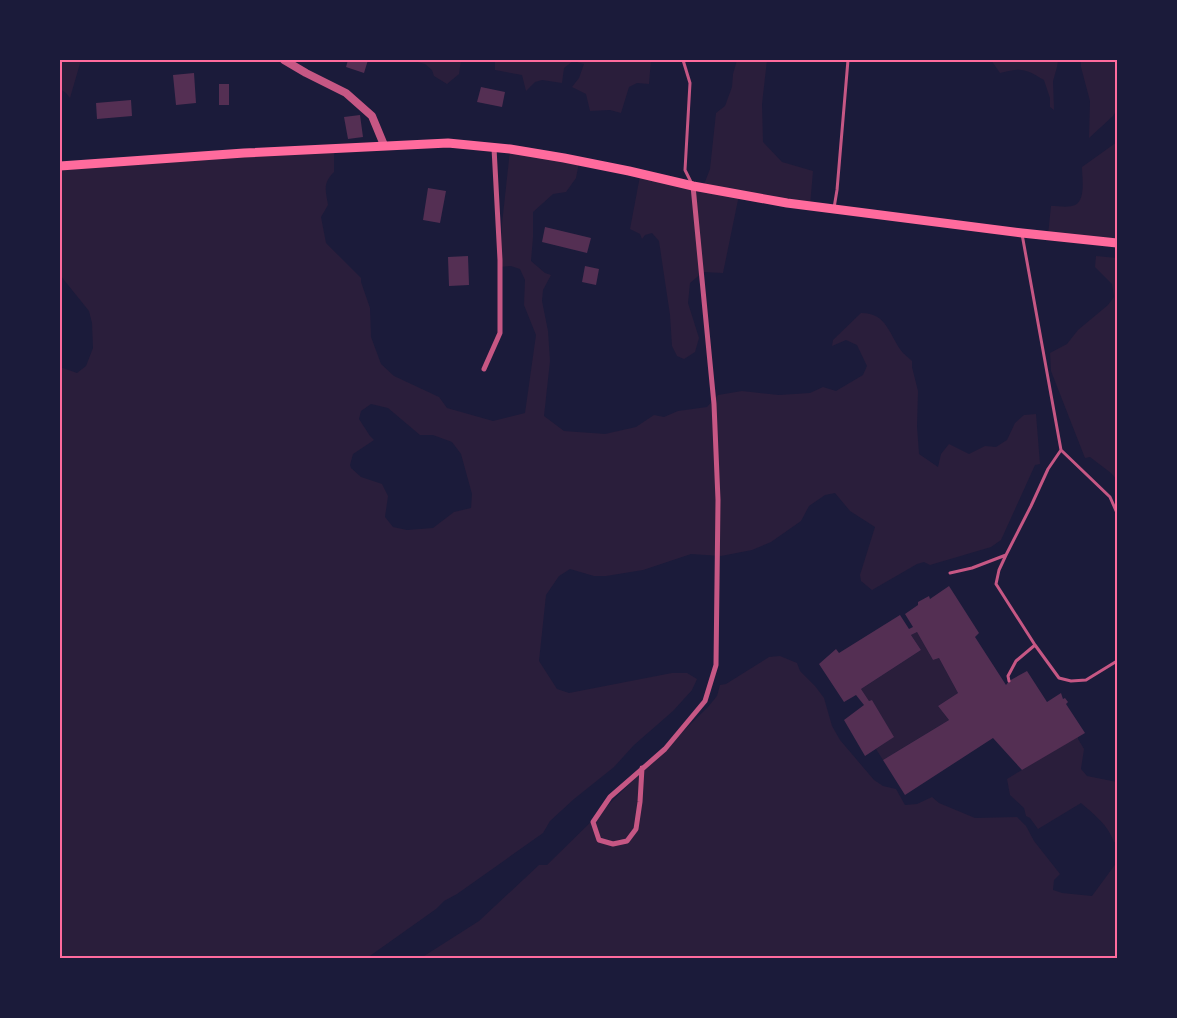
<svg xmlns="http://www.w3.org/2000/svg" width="1177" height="1018" viewBox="0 0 1177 1018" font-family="'Roboto Condensed',sans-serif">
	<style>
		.green { fill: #2a1e3b; fill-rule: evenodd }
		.building { fill: #542f53 }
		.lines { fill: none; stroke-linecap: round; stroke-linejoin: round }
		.service { stroke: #c65784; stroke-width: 3 }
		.minor { stroke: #c65784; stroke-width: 5 }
		.tertiary { stroke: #c65784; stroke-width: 8 }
		.secondary { stroke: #ff6b9d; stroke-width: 9 }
		.neatline { fill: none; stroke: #ff6b9d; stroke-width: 2 }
	</style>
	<rect width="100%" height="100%" fill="#1b1b3a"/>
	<!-- green -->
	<path class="green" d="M60,60h21l-11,38 -4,-5 -6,-4z
		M409,60h52l-2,14 -12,10 -13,-8 -2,-6 -7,-6z
		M495,60h156l-2,24 -12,-1 -8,4 -8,26 -11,-3 -20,1 -4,-17 -14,-7 7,-9 5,-14 -11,-3 -9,7 -2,15 -20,-3 -7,2 -9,9 -4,-16 -27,-5z
		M737,60h30l-5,44 1,38 19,20 31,9 -3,35 -71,-11 -16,78 -20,-1 -13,11 -2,20 11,35 -4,14 -11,7 -7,-3 -5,-10 -2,-31 -11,-74 -7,-8 -7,2 -3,4 -2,-5 -10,-5 10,-53 63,11 7,-18 6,-56 9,-7 7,-19 1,-13z
		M991,60h67l-1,7 -4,14 1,29 -4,-3v-9l-6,-18c-18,-11 -22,-13 -44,-7z
		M1081,60h36v49l-4,7 -24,22 1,-37 -9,-34z
		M1117,142v101l-69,-8 3,-29c7,0 18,2 24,-1 11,-5 7,-28 7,-38z
		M334,149v23c-12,12 -8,19 -6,33l-7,12 5,26 35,35v4l9,26 1,29 10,27 13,12 45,21 8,11 46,13 32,-8 11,-78 -12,-30 1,-25 -5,-11 -9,-3 -11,1 2,-43 8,-74 69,12 -3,16 -10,14 -13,2 -20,18v25l-2,24 14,12 6,2 -8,15 -1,11 6,30 2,30 -6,55 20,15 41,3 31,-7 18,-12 10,2 14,-6 29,-4 11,-12 24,-4 37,4 31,-2 13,-6 13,4 27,-16 4,-9 -10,-21 -11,-5 -14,6 1,-6 28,-27c27,0 28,23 42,40 3,3 6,5 9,8v6l6,24 -1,36 2,27 19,13 3,-13 8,-10 20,10 16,-8 11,1 11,-7 8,-17 9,-8 12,-1 4,50 -5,1 -34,75 -10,7 -61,18 -6,-3 -7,2 -45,26 -11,-9 -1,-6 15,-48 -25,-16 -15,-18 -10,2 -16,11 -8,15 -30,21 -19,8 -31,6 -30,-2 -48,16 -37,6h-12l-24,-7 -11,7 -13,19 -7,66 18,28 12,4 103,-20h15l10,6 -5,11 -19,21 -39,34 -20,22 -40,32 -24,22 -7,12 -86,61 -13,7 -8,8 -69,49h-307v-591l17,6 9,-7 7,-18 -1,-25 -3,-12 -29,-36v-109zM371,404l17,4 32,27h13l19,7 9,12 11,40 -1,14 -17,4 -21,16 -26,2 -14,-3 -8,-10 3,-21 -6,-12 -21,-7 -10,-9 -1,-3 3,-11 21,-14 -4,-4 -11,-17 2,-8z
		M1096,256l21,2v222l-6,-7 -21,-16 -5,1 -34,-87 -1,-18 17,-9 11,-14 30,-25 6,-8 -2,-13 -17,-17z
		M917,632l16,28 6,-2 19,35 -20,13 11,14 -66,40 -7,-11 17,-12 -21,-37 -3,1 -8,-12 60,-39 -10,-15z
		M780,656l17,7 3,8 15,15 9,12 8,28 8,14 34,40 9,6 13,3 9,16 12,-1 15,-7 7,6 36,15 42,-1 9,9 8,15 26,33 -6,6 -1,10 9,3 30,3 25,-34v96h-696l58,-37 60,-56h8l161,-158 9,-11 3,-11 6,-1 43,-27z
		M1078,736v3l6,10 -3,20 6,7 30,6v60h-3c-6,-17 -19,-27 -33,-39l-43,26 -8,-11 -4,-2 -2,-8 -14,-13 -3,-16z"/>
	<!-- building -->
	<path class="building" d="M348,60h20l-4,13 -18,-6z
		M194,73l2,30 -20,2 -3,-30z
		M219,84h10v21h-10z
		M481,87l24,5 -3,15 -25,-5z
		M131,100l1,16 -35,3 -1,-16z
		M360,115l3,22 -15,2 -4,-22z
		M428,188l18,3 -6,32 -17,-3z
		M545,227l46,11 -4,15 -45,-11z
		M468,256l1,29 -20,1 -1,-29z
		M585,266l14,3 -3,16 -14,-3z
		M949,586l30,47 -4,4 31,48 3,-4 18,-10 20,31 14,-9 2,6 2,-1 3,4 -2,2 19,29 -63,37 -29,-32 -88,57 -22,-35 66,-40 -11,-14 20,-13 -19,-35 -6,2 -16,-28 -6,3 10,15 -60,39 8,12 3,-1 22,37 -29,19 -21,-36 20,-15 -8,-10 -12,7 -25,-38 17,-15 3,4 61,-38 9,14 4,-2 -8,-13 13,-9v-3l11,-6 1,3z"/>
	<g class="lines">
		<!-- service -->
		<path class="service" d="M683,60l7,23 -5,87 7,14
			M834,208l3,-18 11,-130
			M1022,234l39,216 49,47 7,16
			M950,573l22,-5 34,-13
			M1035,645l-39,-61 3,-14 7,-15 25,-49 17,-37 13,-19
			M1009,681l-1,-5 8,-15 19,-16 24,33 12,3 15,-1 31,-19"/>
		<!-- minor -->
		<path class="minor" d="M484,369l16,-36v-73l-6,-112
			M642,768l-2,34 -4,27 -9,12 -14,3 -14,-4 -6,-18 17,-25 55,-48 40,-48 11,-36 2,-165 -4,-96 -21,-218"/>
		<!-- tertiary -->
		<path class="tertiary" d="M284,60l22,13 40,20 26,23 12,29"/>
		<!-- secondary -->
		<path class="secondary" d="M60,166l184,-13 204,-10 62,6 54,9 65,13 64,15 94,17 235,30 95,10"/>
	</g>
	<!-- border -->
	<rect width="1177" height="1018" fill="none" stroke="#1b1b3a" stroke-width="122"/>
	<rect x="61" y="61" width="1055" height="896" class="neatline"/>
</svg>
